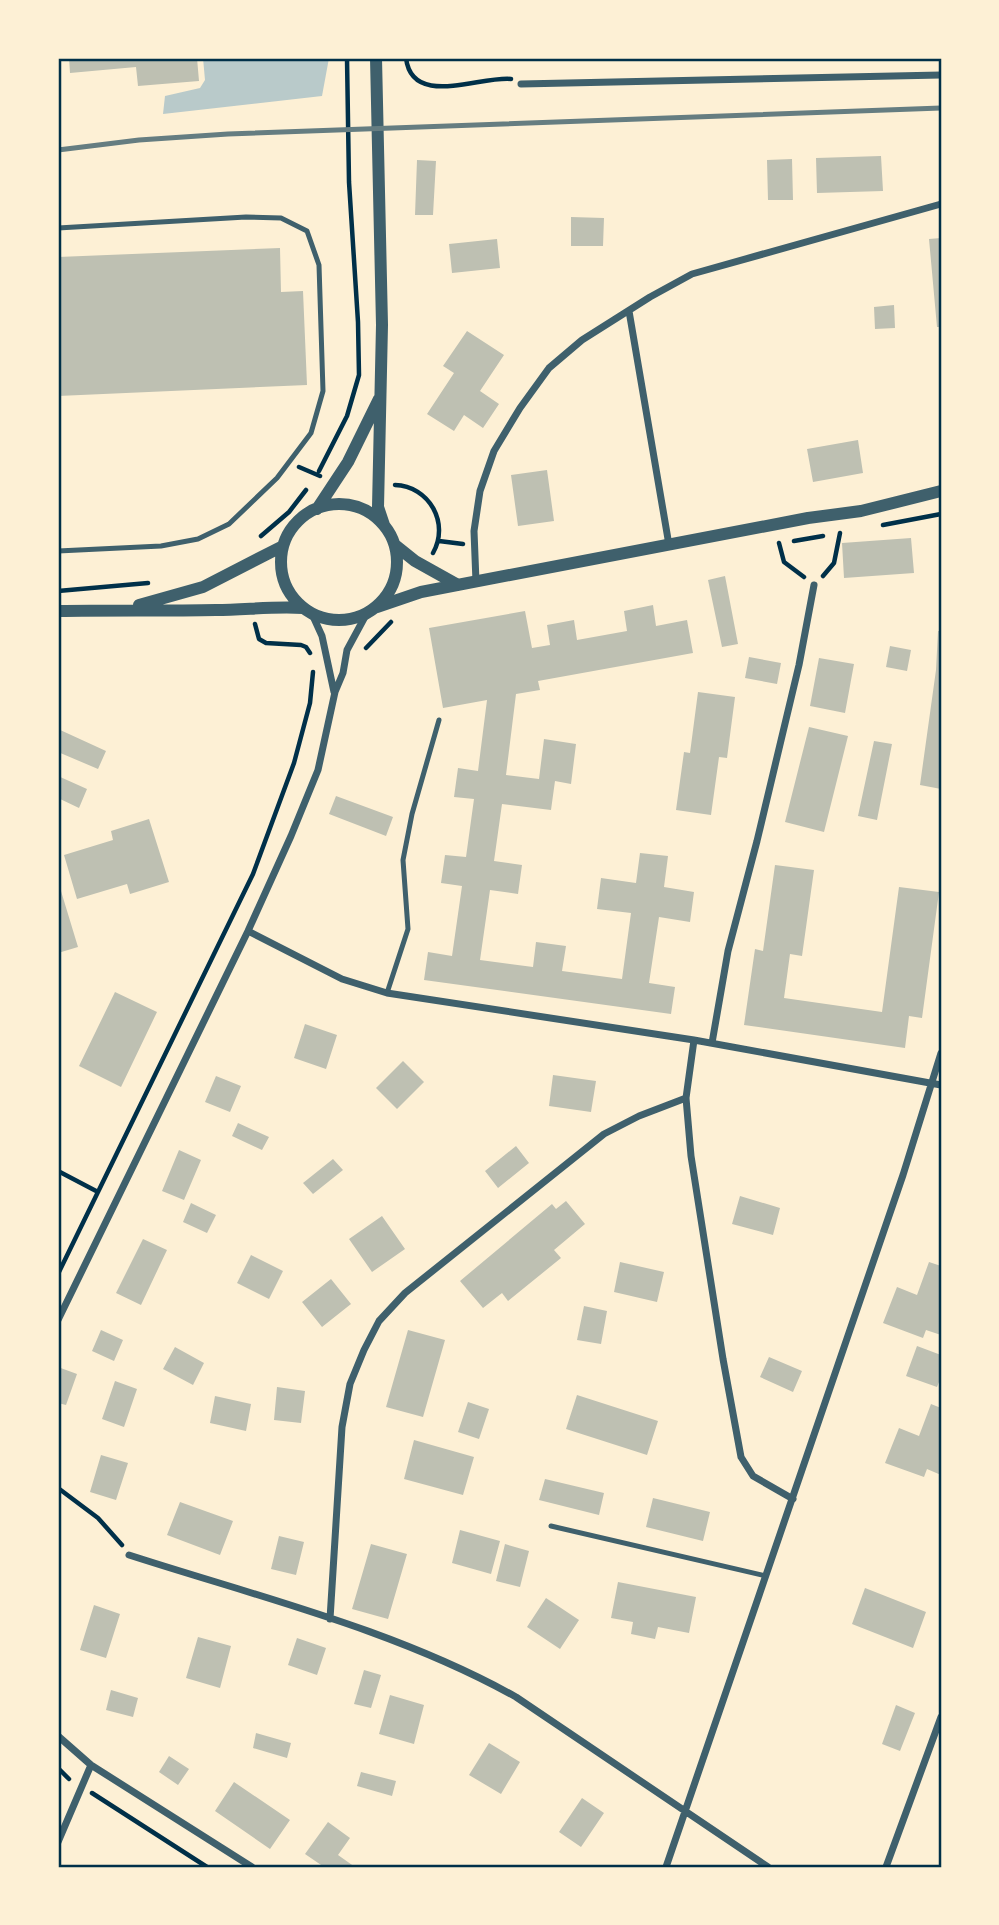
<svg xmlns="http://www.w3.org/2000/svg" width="999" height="1925" viewBox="0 0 999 1925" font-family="Arial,sans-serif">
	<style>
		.green { fill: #b9caca }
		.building { fill: #bec0b2 }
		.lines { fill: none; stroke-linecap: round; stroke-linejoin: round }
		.path { stroke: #003049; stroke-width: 4.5 }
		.service { stroke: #3f606c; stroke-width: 5 }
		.minor { stroke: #3f606c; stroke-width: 7 }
		.tertiary { stroke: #3f606c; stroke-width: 12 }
		.rail { stroke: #657d81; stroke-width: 5 }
		.neatline { fill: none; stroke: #003049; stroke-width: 2.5 }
	</style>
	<rect width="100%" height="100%" fill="#fdf0d5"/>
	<!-- green -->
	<path class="green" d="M203,58h126l-7,38 -159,18 2,-18 35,-8 5,-8z"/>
	<!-- building -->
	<path class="building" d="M69,58h128l2,23 -61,5 -2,-19 -66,6z
		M881,156l2,35 -66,2 -1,-35z
		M792,159l1,41h-25l-1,-40z
		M417,160l19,1 -3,54h-18z
		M571,217l33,1 -1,28h-32z
		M941,238v89h-4l-8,-88z
		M497,239l3,29 -48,5 -3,-29z
		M280,248l1,44 22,-1 4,94 -249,11v-139z
		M894,305l1,23 -20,1 -1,-22z
		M467,331l37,24 -24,36 19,13 -16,24 -19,-13 -10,16 -27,-17 27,-41 -11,-7z
		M858,440l5,33 -50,9 -6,-33z
		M547,470l7,51 -36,5 -7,-51z
		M911,538l3,35 -70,5 -2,-35z
		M725,576l13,68 -16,3 -14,-67z
		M653,605l3,21 31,-6 6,33 -155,28 2,9 -24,4 -10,81 33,4 5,-40 32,5 -5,40 -16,-3 -4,29 -49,-6 -8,57 28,4 -4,29 -28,-4 -10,70 53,7 3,-25 30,4 -4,25 60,8 9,-66 -34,-4 4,-31 35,5 4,-30 28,3 -4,31 30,5 -4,30 -31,-5 -10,66 26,4 -4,27 -247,-34 4,-28 24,4 10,-70 -21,-3 4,-28 21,2 8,-58 -20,-2 4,-29 20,3 9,-71 -44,8 -14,-80 96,-17 7,37 18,-3 -3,-20 27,-5 3,20 50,-9 -3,-20z
		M938,631h3v158l-21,-4 16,-115z
		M890,646l21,4 -4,21 -21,-4z
		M749,657l32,6 -4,21 -32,-6z
		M819,658l35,6 -9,49 -35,-7z
		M698,692l37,5 -8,61 -8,-1 -8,58 -35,-5 8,-58 6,1z
		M809,727l39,9 -24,96 -39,-10z
		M58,729l48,22 -8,18 -40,-17z
		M874,741l18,3 -15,76 -19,-4z
		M58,776l29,13 -8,19 -21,-10z
		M336,796l57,21 -7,19 -57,-22z
		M149,819l20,63 -39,12 -3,-10 -50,15 -13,-44 49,-15 -2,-9z
		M775,865l39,5 -12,86 -12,-2 -6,44 98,14 17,-125 40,5 -17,126 -13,-2 -4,32 -161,-23 11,-76 8,2z
		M61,891l17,56 -20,6v-61z
		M115,992l42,20 -36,75 -42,-21z
		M305,1024l32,11 -11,34 -32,-11z
		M403,1061l21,21 -27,27 -21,-21z
		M553,1075l43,6 -5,31 -42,-6z
		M216,1076l25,10 -11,26 -25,-10z
		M238,1123l31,14 -7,13 -30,-14z
		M516,1146l13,17 -31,25 -13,-17z
		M179,1150l22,10 -17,40 -22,-9z
		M333,1159l10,11 -30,24 -10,-11z
		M740,1196l40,12 -7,27 -41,-11z
		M566,1201l19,23 -31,26 7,8 -53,43 -6,-8 -19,15 -23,-27 92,-77 4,5z
		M191,1203l25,12 -9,18 -24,-11z
		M382,1216l23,33 -33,23 -23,-33z
		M143,1239l24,11 -26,55 -25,-12z
		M251,1255l32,16 -14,28 -32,-16z
		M620,1262l44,10 -7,30 -43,-10z
		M929,1262l12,4v69l-15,-5 -3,8 -40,-15 14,-36 20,8z
		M331,1279l20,25 -29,23 -20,-25z
		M584,1306l23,5 -6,33 -24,-4z
		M101,1330l22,10 -9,21 -22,-10z
		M408,1330l37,10 -22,77 -37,-10z
		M917,1346l24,9v22l-4,10 -31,-11z
		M175,1347l29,16 -11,22 -30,-16z
		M769,1357l33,14 -9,21 -33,-15z
		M58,1367l19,7 -11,31 -8,-2z
		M115,1381l22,8 -13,38 -22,-8z
		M277,1387l28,4 -4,32 -27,-3z
		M577,1395l81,26 -11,34 -81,-26z
		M215,1396l36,8 -5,27 -36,-8z
		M468,1402l21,7 -10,30 -21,-7z
		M931,1404l10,4v67l-14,-6 -3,8 -39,-14 14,-35 20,8z
		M414,1440l60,17 -11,38 -59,-16z
		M101,1455l27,8 -12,37 -26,-8z
		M545,1479l59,14 -5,22 -60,-15z
		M653,1498l57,14 -7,29 -57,-14z
		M180,1502l53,19 -13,34 -53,-20z
		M460,1530l40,11 -9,33 -39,-11z
		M279,1536l25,6 -8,33 -25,-6z
		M371,1544l36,10 -19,65 -36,-10z
		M505,1544l24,7 -9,36 -24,-6z
		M618,1582l78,15 -7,36 -31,-6 -3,12 -24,-5 2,-12 -22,-4z
		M865,1588l61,24 -13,36 -61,-24z
		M546,1598l33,22 -19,29 -33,-22z
		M94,1605l26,9 -14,44 -26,-8z
		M198,1637l33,9 -11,42 -34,-10z
		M297,1638l29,10 -9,27 -29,-10z
		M364,1670l17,5 -10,33 -17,-4z
		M111,1690l27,8 -5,19 -27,-7z
		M390,1695l34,10 -10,39 -35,-10z
		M896,1705l19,8 -15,38 -18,-7z
		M256,1733l35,10 -4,15 -34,-10z
		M489,1743l31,19 -19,32 -32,-19z
		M169,1756l20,13 -11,16 -19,-13z
		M361,1772l35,9 -4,15 -35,-10z
		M234,1782l56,38 -20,29 -55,-38z
		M582,1798l22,15 -23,34 -22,-15z
		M328,1822l22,16 -12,17 17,12h-31l-19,-13z"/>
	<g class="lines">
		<!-- path -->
		<path class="path" d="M406,58c6,50 73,18 105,21
			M299,467l21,9
			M319,471l28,-55 12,-41 -1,-53 -9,-140 -2,-124
			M395,485c34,1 55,38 38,68
			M883,525l58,-11
			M261,536l28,-24 17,-22
			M439,541l24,3
			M794,541l29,-5
			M779,543l5,19 20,15
			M823,576l11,-13 6,-30
			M58,591l90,-8
			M255,624l4,15 7,4 35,2 5,2 4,6
			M366,648l25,-26
			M58,1171l40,21
			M58,1274l195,-400 41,-111 16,-60 3,-31
			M58,1488l40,30 24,27
			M58,1768l11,11
			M92,1793l115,74"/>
		<!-- service -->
		<path class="service" d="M58,228l188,-11 35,1 26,13 12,34 4,126 -12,42 -34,45 -48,46 -31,15 -37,7 -103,5
			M387,993l21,-64 -5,-69 9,-46 27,-94
			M551,1526l215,50"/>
		<!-- minor -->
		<path class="minor" d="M521,84l420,-9
			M629,311l40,234
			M476,582l-2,-51 6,-40 14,-40 26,-43 29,-40 33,-28 68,-43 42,-23 249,-70
			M312,614l10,22 12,56
			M248,931l94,48 45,14 307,47 247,45
			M694,1040l-8,58 5,58 32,203 18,98 12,19 40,23
			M712,1043l16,-92 29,-110 42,-176 15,-80
			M58,1320l190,-389 43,-95 27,-66 17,-78 8,-19 4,-23 20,-37
			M129,1555c130,42 267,75 387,142l252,170
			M330,1619l12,-192 8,-43 14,-34 15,-29 26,-28 199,-159 35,-18 47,-18
			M58,1736l33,29 161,102
			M58,1842l33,-77
			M666,1867l237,-692 38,-122
			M886,1867l55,-150"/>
		<!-- tertiary -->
		<path class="tertiary" d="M376,58l6,267 -4,182 6,18
			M281 562a58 58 0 1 1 116 0a58 58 0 1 1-116 0Z
			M317,509l31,-47 31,-63
			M395,545l20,16 43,24
			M139,605l64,-18 80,-41
			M377,607l44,-15 387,-74 53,-7 80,-20
			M58,611c53,-1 105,0 158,-1 29,0 57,-4 87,-2"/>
		<!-- rail -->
		<path class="rail" d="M58,150l81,-10 89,-6 713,-26"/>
	</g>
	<!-- border -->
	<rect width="999" height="1925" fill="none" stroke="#fdf0d5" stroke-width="119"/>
	<rect x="60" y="60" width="880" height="1806" class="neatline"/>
</svg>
